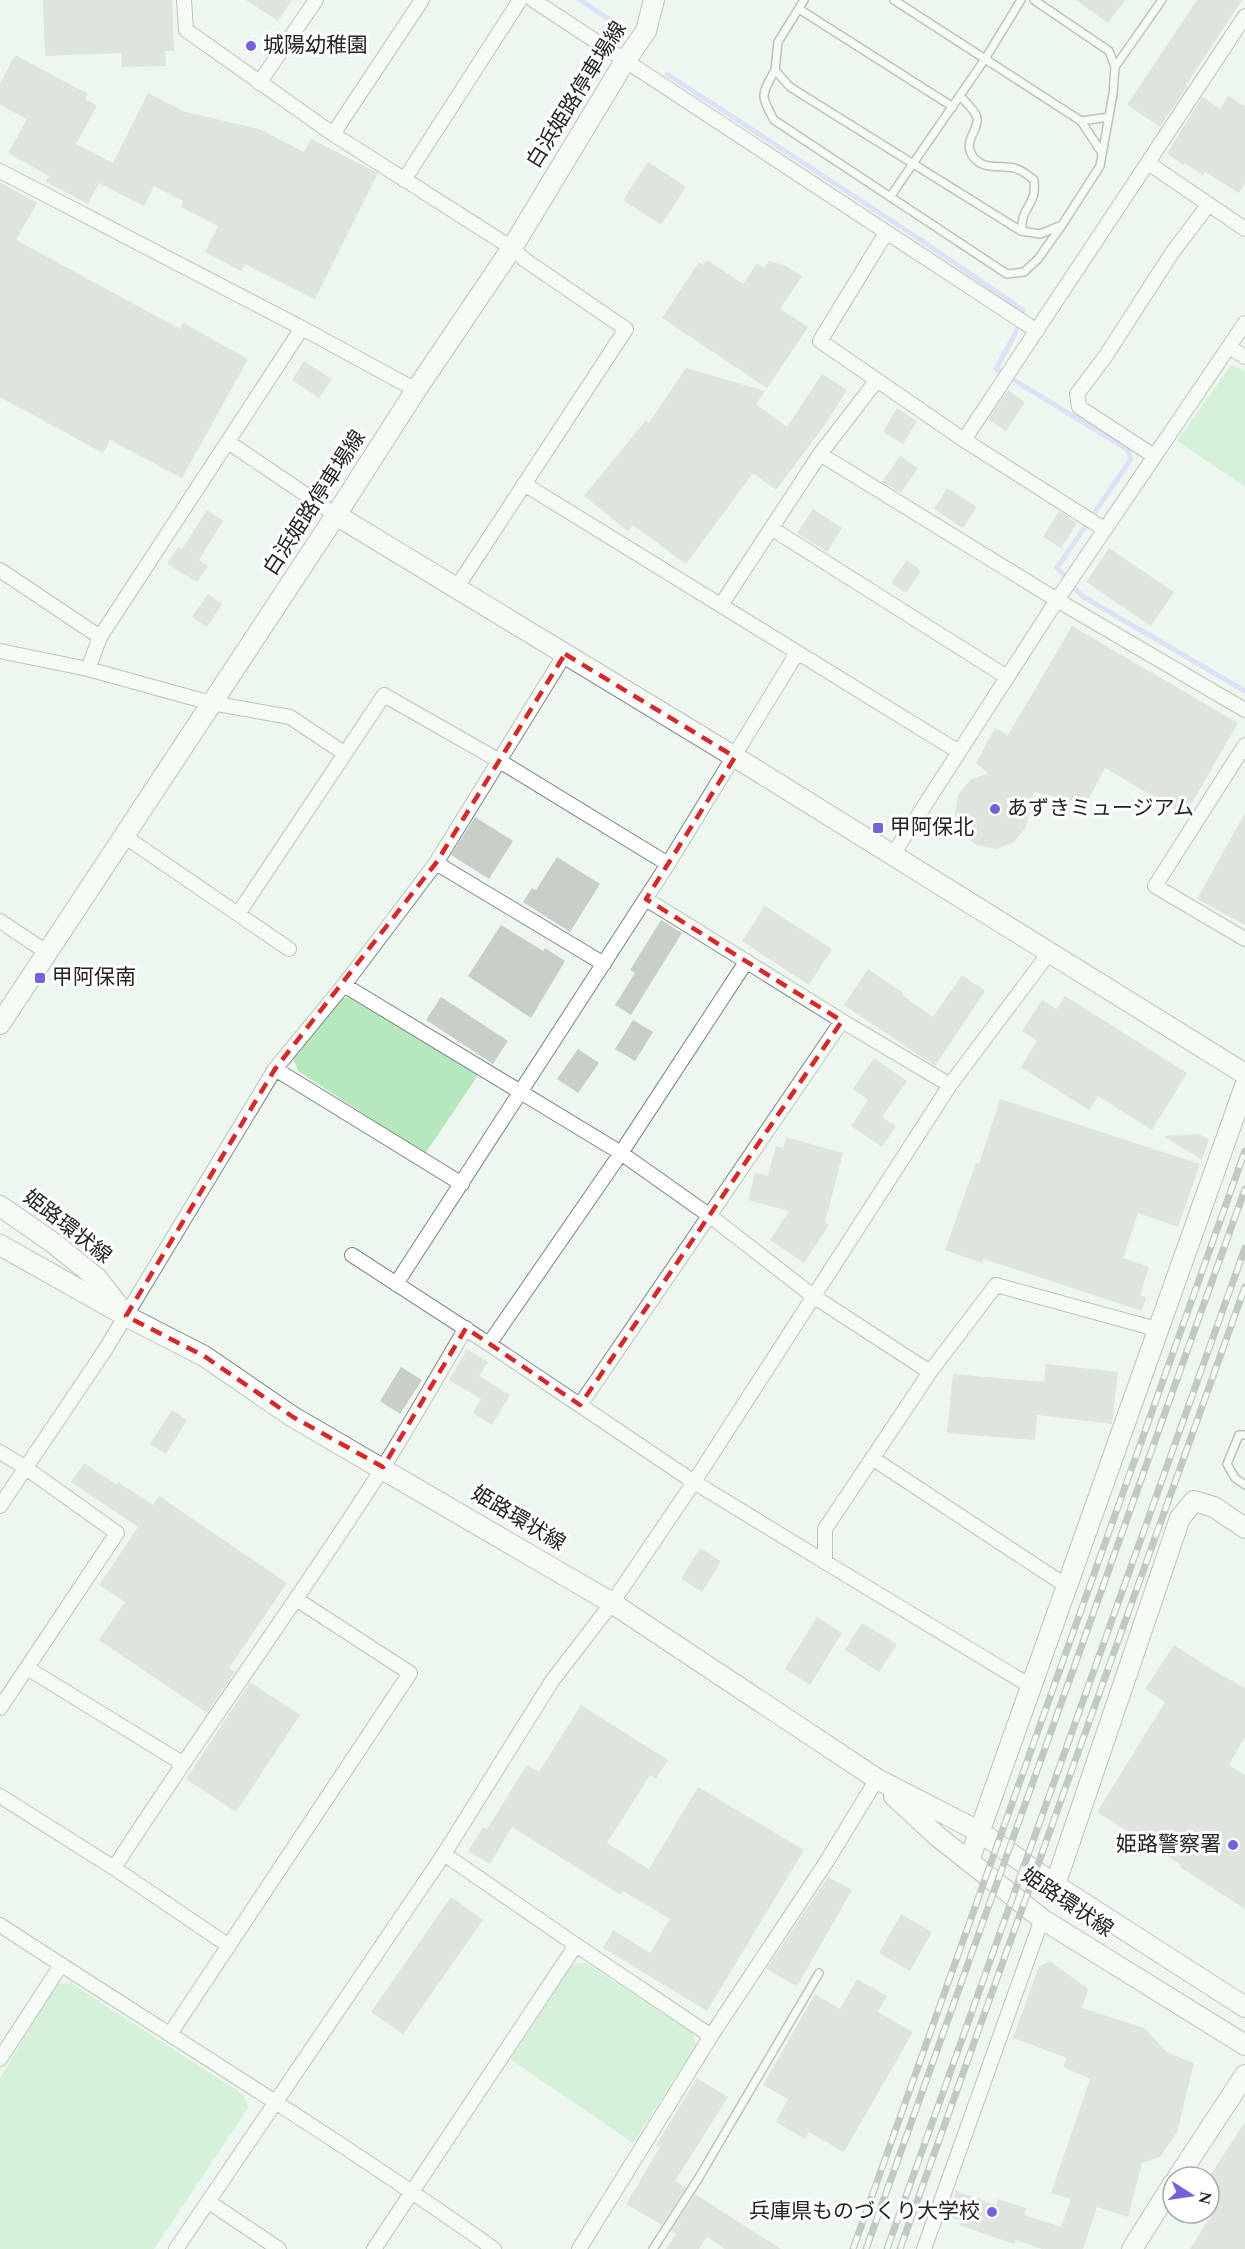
<svg xmlns="http://www.w3.org/2000/svg" width="1245" height="2249" viewBox="0 0 1245 2249" font-family="Spectral,'Noto Sans JP',serif">
	<style>
		.green { fill: #b5e9bd }
		.lines { fill: none; stroke-linecap: round; stroke-linejoin: round }
		.stream { stroke: #cac7fe; stroke-width: 5 }
		.building { fill: #c7cfc8 }
		.lane-casing { stroke: #7c847d; stroke-width: 10 }
		.street-casing { stroke: #7c847d; stroke-width: 16 }
		.secondary-casing { stroke: #7c847d; stroke-width: 22 }
		.lane { stroke: #fff; stroke-width: 7 }
		.street { stroke: #fff; stroke-width: 14 }
		.secondary { stroke: #fff; stroke-width: 20 }
		.rail-casing { stroke: #8a918b; stroke-width: 7 }
		.rail { stroke: #fff; stroke-width: 4.5; stroke-dasharray: 14; stroke-linecap: butt }
		.marked { fill: none; stroke: #d62828; stroke-width: 4.5; stroke-dasharray: 12 8; stroke-linejoin: round }
		.poi-dot { fill: #7561dc; stroke: #fff; stroke-width: 2 }
		.labels { text-anchor: middle; dominant-baseline: central; stroke-width: 6; stroke-linejoin: round; paint-order: stroke }
		.poi-label { font-size: 21px; fill: #222523; stroke: #fff; text-anchor: start }
		.street-label { font-size: 21px; fill: #222523; stroke: #fff }
	</style>
	<rect width="100%" height="100%" fill="#eef7ef"/>
	<!-- green -->
	<path class="green" d="M1231,365l14,6v116l-68,-46z
		M352,996l126,79 -53,79 -127,-83 -5,-13 48,-59z
		M586,1963l107,70 3,13 -63,97 -123,-84 63,-95z
		M71,1983l173,112 4,13 -94,141h-154v-171l56,-94z"/>
	<g class="lines">
		<!-- stream -->
		<path class="stream" d="M580,0l32,21
			M667,74l254,166 102,70 -8,24 -19,35 131,80 4,10 -74,109 25,28 163,95"/>
	</g>
	<!-- building -->
	<path class="building" d="M43,0h129l2,51h-9l1,15 -44,1 -1,-14 -76,3z
		M246,0h46l-14,21z
		M1076,0h49l-17,23z
		M1197,0h45l-56,85 2,1 -28,41 -33,-22z
		M15,55l73,39 -3,5 12,7 -21,38 37,19 35,-70 38,19 73,17 45,23 7,-13 67,34 -63,126 -70,-35 -4,7 -36,-19 13,-26 -37,-19 2,-6 -29,-15 -10,20 -45,-23 -11,21 -42,-22 3,-6 -41,-23 19,-34 -27,-14v-21z
		M1228,96l17,10v77l-6,10 -34,-21 -2,3 -18,-12 -2,2 -16,-12 35,-56 18,12z
		M648,162l38,25 -25,38 -38,-25z
		M0,182l37,21 -21,37 164,89 3,-6 65,36 -66,119 -72,-38 -7,13 -103,-56z
		M707,260l36,24 14,-21 7,5 5,-7 15,4 18,11 -22,33 28,18 -41,61 -105,-70 37,-56 4,3z
		M304,361l28,18 -13,19 -27,-18z
		M686,368l79,23 -9,13 31,23 35,-53 25,16 -23,36 -48,64 -23,-17 -67,91 -53,-39 -5,6 -44,-35 62,-76 3,3z
		M1008,390l17,12 -19,29 -18,-12z
		M897,408l20,13 -14,23 -20,-12z
		M900,456l18,12 -17,25 -19,-11z
		M947,488l30,19 -14,21 -29,-19z
		M813,509l29,19 -15,24 -30,-19z
		M207,510l16,11 -24,39 9,6 -11,16 -30,-18 11,-17 4,2z
		M1059,511l18,12 -16,25 -18,-11z
		M1109,548l65,44 -23,34 -65,-44z
		M907,560l14,11 -15,22 -15,-10z
		M208,594l14,10 -15,23 -15,-10z
		M1072,626l166,97 -53,92 -80,-47 -19,36 -52,-12 -8,35 -12,15 -18,7 -20,-4 -14,-12 -7,-18 3,-20 12,-15 18,-7 -12,-10 19,-35 13,7z
		M1245,813v112l-48,-26z
		M475,817l38,24 -24,38 -38,-24z
		M557,857l43,27 -30,48 -47,-30 9,-14 4,2z
		M765,906l67,43 -23,36 -67,-44z
		M661,920l21,13 -51,82 -16,-10 20,-32 -5,-3z
		M501,925l42,26 2,-3 20,13 -34,57 -63,-42z
		M868,969l35,24 -1,2 31,22 29,-42 23,16 -50,75 -91,-61z
		M1065,996l122,77 -35,57 -54,-34 -9,14 -68,-43 16,-26 -15,-10 20,-31 15,9z
		M441,997l67,44 -15,23 -67,-44z
		M633,1020l20,12 -18,29 -20,-12z
		M578,1049l21,14 -21,30 -21,-14z
		M874,1058l33,23 -25,36 14,9 -14,21 -31,-21 17,-26 -15,-11z
		M1000,1099l200,65 -22,63 -40,-14 -15,45 26,9 -9,28 6,2 -4,14 -158,-52 -2,4 -37,-13 31,-87 3,1z
		M1198,1134l11,5 -7,21 -39,-24z
		M786,1137l57,16 -18,69 4,3 -25,38 -34,-23 19,-29 -41,-11 7,-27 13,3 8,-30 7,2z
		M467,1349l21,13 -9,14 31,19 -18,30 -19,-12 8,-14 -32,-19z
		M1046,1364l72,8 -6,52 -75,-9 -2,25 -88,-7 6,-59 91,8z
		M401,1367l21,13 -22,34 -20,-13z
		M172,1410l15,10 -21,34 -16,-10z
		M84,1463l33,22 1,-3 35,23 6,-9 128,87 -58,85 6,4 -28,41 -108,-73 26,-38 -26,-17 39,-58 -67,-45z
		M700,1548l21,13 -19,31 -21,-13z
		M817,1617l25,16 -32,52 -25,-16z
		M862,1623l35,21 -18,28 -34,-22z
		M1174,1645l40,26 31,17v49l-16,28 16,10v134l-65,-42 1,-2 -84,-53 68,-110 -20,-13z
		M250,1682l50,33 -64,97 -50,-33z
		M581,1705l87,55 -12,19 -6,-4 -43,68 42,26 49,-82 106,63 -97,161 -104,-63 10,-18 37,23 20,-34 -47,-28 -2,4 -109,-68 -22,37 -22,-13 15,-24 4,2 40,-64 12,7z
		M828,1877l24,13 -55,96 -31,-17z
		M451,1897l32,23 -80,114 -32,-22z
		M901,1914l31,18 -22,39 -31,-18z
		M1050,1961l38,28 -6,19 62,20 24,25 26,10 -17,69 -17,25 -18,6 -14,54 -31,-10 -14,42h-41l-26,-9 -2,4 -55,-19 3,-4 -15,-5 9,-25 40,14 2,-6 28,9 -2,7 37,12 10,-28 -20,-6 39,-114 -27,-12 4,-9 -54,-20 26,-72z
		M857,1979l30,17 -9,16 35,20 -69,120 -35,-20 -4,7 -29,-17 12,-23 -25,-14 52,-91 25,15z
		M697,2078l31,19 -53,84 11,7 -24,37 -36,-21 34,-57 -4,-2z
		M1245,2122v127h-55l29,-45 -10,-6v-21z
		M695,2194l86,55h-56l-18,-12 -8,12h-33l10,-15 -5,-3z"/>
	<g class="lines">
		<!-- lane casing -->
		<g class="lane-casing">
			<path id="lane" d="M804,0l-26,42 -3,28 15,17 231,144 19,3 22,-9 38,-59 13,-72 2,-27 -6,-16 -75,-51
				M894,0l187,121 28,-4
				M799,9l154,98
				M1115,67l47,-67
				M775,70c-14,26 -15,24 -1,50l233,154 17,-2 14,-13 24,-34
				M960,96c5,6 16,15 17,22 2,14 -16,23 -3,40 10,12 27,7 40,10 8,2 14,7 20,12 2,20 -4,20 -10,35 -2,5 -2,11 -3,16
				M1081,121l21,32
				M890,197l95,-138 36,-59
				M1245,1435h-6l-12,29 8,14 10,7
				M653,2249l45,-70 121,-206"/>
		</g>
		<!-- street casing -->
		<g class="street-casing">
			<path id="street" d="M184,0l2,30 147,104 179,114 13,12 101,69 -169,258
				M533,0l504,331
				M259,83l57,-83
				M333,134l89,-134
				M1148,163l97,66
				M0,171l302,157 114,62
				M404,180l116,-180
				M886,233l-66,108 144,99 140,89
				M1229,347l16,10
				M964,440l281,-424
				M228,442l108,73
				M820,454l237,146 188,110
				M1154,456l-75,-49 -2,-13 28,-37 67,-104 37,-49
				M524,484l435,268
				M771,528l236,149
				M0,570l100,67
				M721,605l99,-151 57,-74
				M0,651l88,18 123,34 79,14 54,36
				M88,669l12,-32 202,-309
				M1245,745l-90,141 90,53
				M124,836l165,113
				M892,856l165,-256 188,-277
				M436,863l168,101
				M646,899l196,122 108,64
				M238,914l146,-219 114,65 170,104
				M0,921l48,32
				M344,985l277,168 89,63 103,80 117,76 66,-87 164,45
				M275,1069l187,115
				M352,1255l137,89 205,138 131,80
				M396,1284l272,-420 129,-211
				M489,1344l132,-191 125,-191
				M930,1372l-105,157v33l207,125
				M580,1405l262,-384
				M0,1452l26,16 91,65 -117,175
				M872,1458l196,129
				M0,1506l105,-156 170,-281 69,-84 92,-122 129,-209
				M27,1668l155,95
				M0,1796l114,72 115,78
				M444,1854l132,91 135,91
				M114,1868c87,-135 182,-264 268,-399 29,-46 56,-94 84,-141
				M0,1925c165,108 333,210 494,324
				M170,2034l240,-361 -114,-74
				M0,2059l61,-94
				M209,2202l70,47
				M176,2249l268,-395 108,-173 60,-78 82,-121 256,-397 99,-132
				M374,2249l202,-304
				M579,2249l132,-213 116,-175 50,-82
				M924,2249l118,-330"/>
		</g>
		<!-- secondary casing -->
		<g class="secondary-casing">
			<path id="secondary" d="M336,515l399,242 510,317
				M0,1024l336,-509 80,-125 96,-142 113,-187 21,-30 8,-31
				M0,1206l52,36 45,36 24,31
				M0,1245l126,71 78,40 89,61 319,186 265,176 103,53 75,53 190,122
				M894,1796l43,40 105,83 203,126
				M969,1861l276,-775
				M1055,1885l125,-367 14,-17 20,6 31,21
				M1178,2177l67,-102
				M1132,2249l41,-65"/>
		</g>
		<!-- lane -->
		<use href="#lane" class="lane"/>
		<!-- street -->
		<use href="#street" class="street"/>
		<!-- secondary -->
		<use href="#secondary" class="secondary"/>
		<!-- rail casing -->
		<g class="rail-casing">
			<path id="rail" d="M853,2249l392,-1098
				M866,2249l379,-1060
				M887,2249l358,-1001
				M900,2249l345,-962"/>
		</g>
		<!-- rail -->
		<use href="#rail" class="rail"/>
	</g>
	<!-- marked area -->
	<path d="M0 0H1245V2249H0ZM565,654l170,103 -89,142 196,122 -262,384 -114,-77 -83,139 -90,-50 -89,-61 -78,-40 149,-247 161,-206z" fill="#eef7ef" fill-opacity=".55" fill-rule="evenodd"/>
	<path class="marked" d="M565,654l170,103 -89,142 196,122 -262,384 -114,-77 -83,139 -90,-50 -89,-61 -78,-40 149,-247 161,-206z"/>
	<!-- markers -->
	<g class="poi-dot">
		<circle cx="251" cy="46" r="6"/>
		<circle cx="995" cy="809" r="6"/>
		<rect x="872" y="822" width="12" height="12" rx="3"/>
		<rect x="34" y="972" width="12" height="12" rx="3"/>
		<circle cx="1233" cy="1845" r="6"/>
		<circle cx="992" cy="2212" r="6"/>
	</g>
	<g class="labels">
		<!-- poi labels -->
		<g class="poi-label">
			<text x="263" y="46">城陽幼稚園</text>
			<text x="1007" y="809">あずきミュージアム</text>
			<text x="890" y="828">甲阿保北</text>
			<text x="52" y="978">甲阿保南</text>
			<text x="1221" y="1845" text-anchor="end">姫路警察署</text>
			<text x="980" y="2212" text-anchor="end">兵庫県ものづくり大学校</text>
		</g>
		<!-- street labels -->
		<g class="street-label">
			<text transform="translate(577 95) rotate(-58)">白浜姫路停車場線</text>
			<text transform="translate(315 503) rotate(-57)">白浜姫路停車場線</text>
			<text transform="translate(67 1227) rotate(38)">姫路環状線</text>
			<text transform="translate(518 1519) rotate(31)">姫路環状線</text>
			<text transform="translate(1067 1903) rotate(34)">姫路環状線</text>
		</g>
	</g>
	<!-- north arrow -->
	<g transform="translate(1191 2195) rotate(102)"><circle r="28" fill="#ffffff" stroke="#a7a8a7" stroke-width="1.5"/>
	<path d="M0-4.5L10 22L0 15L-10 22Z" fill="#7561dc"/>
	<text y="-9" font-size="16" font-weight="bold" text-anchor="middle" fill="#222523">N</text>
	</g>
</svg>
